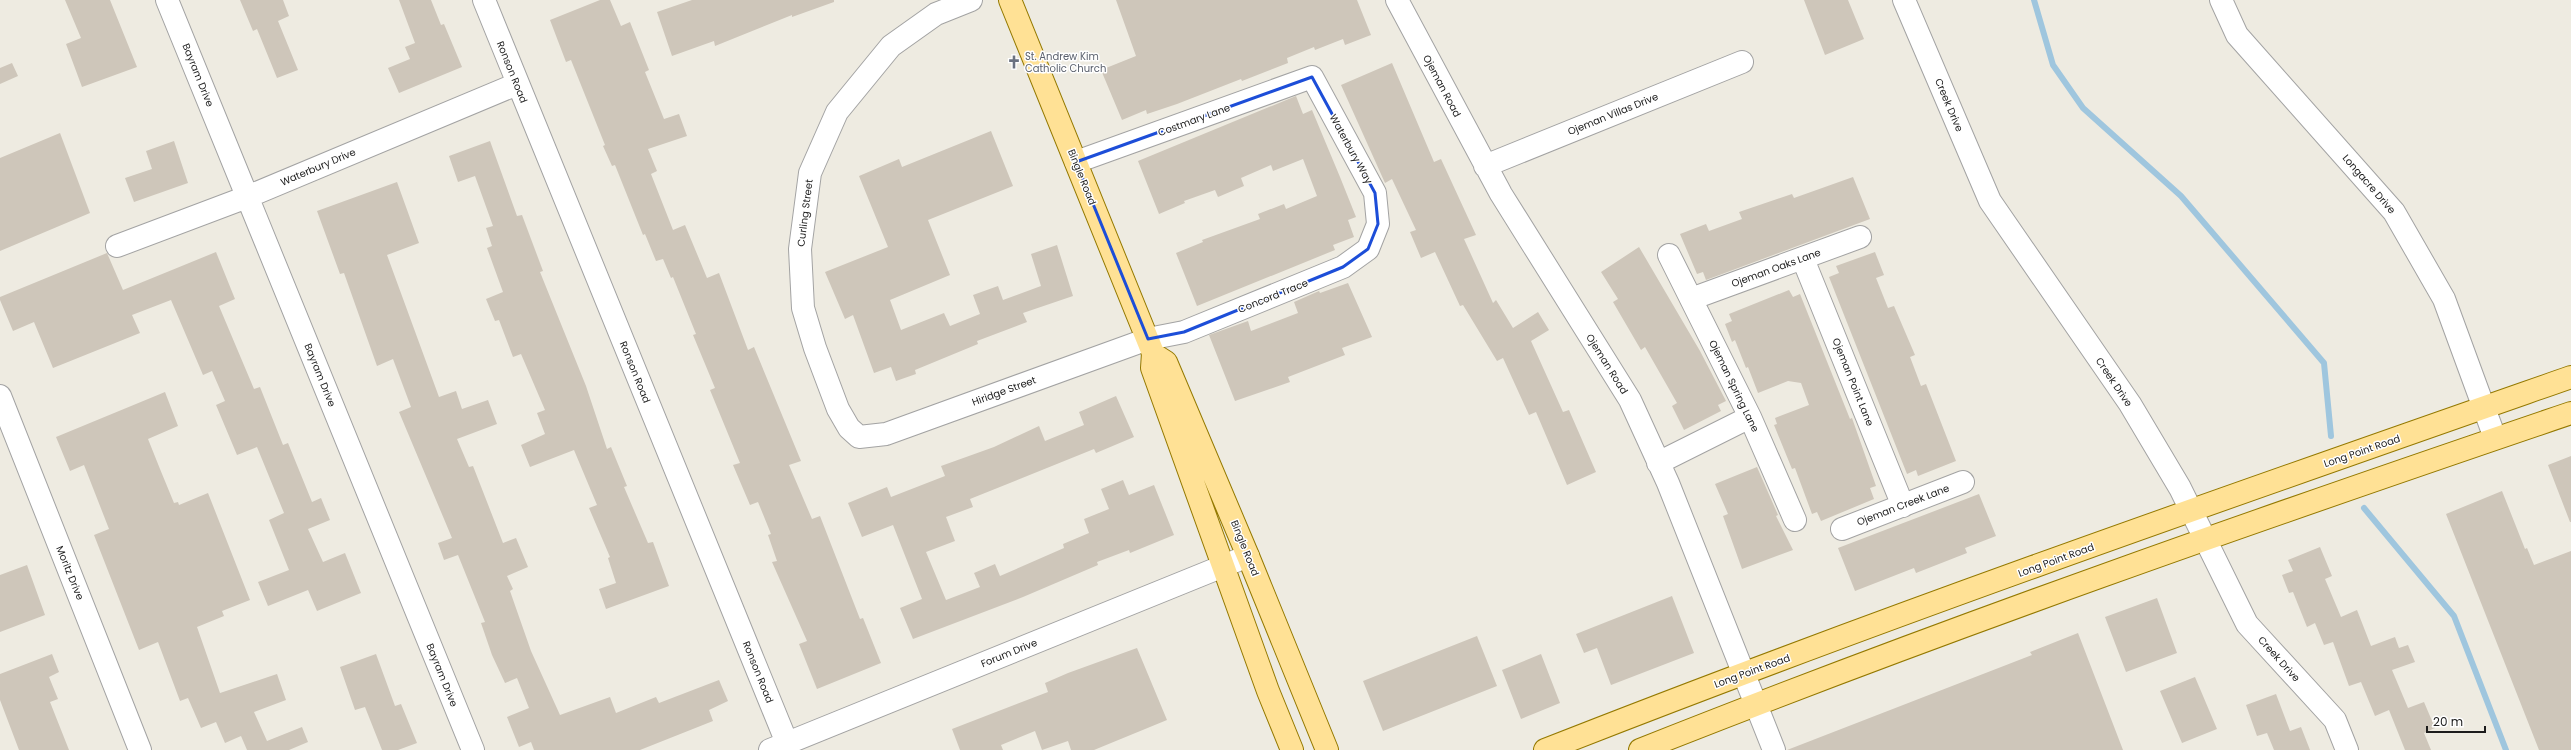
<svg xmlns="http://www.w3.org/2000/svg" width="2571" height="750" viewBox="0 0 2571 750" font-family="Poppins,sans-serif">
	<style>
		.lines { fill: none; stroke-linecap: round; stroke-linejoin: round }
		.stream { stroke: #9fc6de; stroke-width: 6 }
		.building { fill: #cec6ba }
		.minor-casing { stroke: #a3a3a3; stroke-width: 24 }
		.major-casing { stroke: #947900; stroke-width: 24 }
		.minor { stroke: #fff; stroke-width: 22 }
		.major { stroke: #ffe195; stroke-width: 22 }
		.marked { fill: none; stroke: #1d4ed8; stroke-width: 3; stroke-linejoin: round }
		.labels { text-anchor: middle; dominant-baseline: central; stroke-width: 3; stroke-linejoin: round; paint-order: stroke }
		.worship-label { font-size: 10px; fill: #5b616d; stroke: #fff; text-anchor: start }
		.street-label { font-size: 10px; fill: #1c1c1c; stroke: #fff }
	</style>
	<rect width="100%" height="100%" fill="#eeebe1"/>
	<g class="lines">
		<!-- stream -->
		<path class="stream" d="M2034,0l19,65 30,43 98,88 143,167 7,73
			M2364,508l90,108 52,134"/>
	</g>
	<!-- building -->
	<path class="building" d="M65,0h45l27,67 -55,20 -16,-43 15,-6z
		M240,0h43l6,16 -11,5 20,49 -21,8 -20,-49 -4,2z
		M399,0h32l10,25 3,-1 18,43 -63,26 -11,-25 22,-9 -5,-12 10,-4z
		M600,0h10l11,26 9,-4 19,48 -4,2 19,47 15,-5 8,22 -39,13 9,22 -6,3 22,56 12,-5 22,53 12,-5 29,77 6,-3 47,114 -12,4 23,54 8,-3 40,103 3,-1 18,45 -64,26 -18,-45 8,-3 -35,-79 5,-1 -9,-26 3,-1 -13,-32 -8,3 -17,-40 7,-2 -30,-73 5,-2 -22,-53 3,-1 -23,-57 -2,1 -8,-19 -7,2 -11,-27 -2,1 -28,-70 -3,1 -9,-20 2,-1 -34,-85 -5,2 -16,-42z
		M692,0h142v2l-42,15v-2l-77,31 -1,-5 -42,15 -15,-44z
		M1116,0h241l14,35 -26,10 -2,-6 -28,11 -1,-3 -27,11 1,5 -46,18 -1,-2 -64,25 -30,10 -1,-4 -24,10 -21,-50 35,-14z
		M1804,0h44l16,39 -39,16z
		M12,63l6,13 -18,8v-16z
		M1392,63l42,99 7,-3 35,76 -12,4 29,64 3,-3 17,28 25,-16 11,18 -18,11 32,71 6,-2 27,62 -29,13 -31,-73 -7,3 -26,-57 -6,3 -34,-56 -3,1 -25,-54 -14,6 -11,-26 6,-2 -24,-51 -7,4 -44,-98z
		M1296,96l7,18 9,-4 28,67 16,40 -8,3 6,17 -21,8 2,5 -138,56 -21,-53 27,-11 -1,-2 58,-21 -2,-5 26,-10 2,5 31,-13 -14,-37 -30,12 -2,-6 -30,13 3,8 -26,11 -3,-7 -31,11 1,2 -26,11 -21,-53z
		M991,131l22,55 -85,34 22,55 -60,25 11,30 43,-17 6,13 30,-12 -7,-19 25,-9 5,14 38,-14 -10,-32 26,-9 16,51 -50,17 4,9 -50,19 1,3 -63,26 1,4 -20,7 -5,-14 -17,6 -21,-58 -8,4 -20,-47 63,-25 -29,-71 40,-17 3,8z
		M60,133l30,80 -90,38v-93z
		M174,141l14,42 -54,19 -9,-24 27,-9 -6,-18z
		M490,141l27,75 5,-1 21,56 -3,1 46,114 21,63 4,-2 16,39 -3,1 24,56 5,-1 16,44 -63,23 -7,-20 17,-6 -8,-25 2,-1 -21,-49 8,-3 -23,-55 -44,17 -9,-22 24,-11 -8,-21 8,-3 -24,-56 -8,3 -14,-37 -4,1 -9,-22 17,-7 -16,-44 5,-2 -6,-18 7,-2 -18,-50 -17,6 -9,-26z
		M1853,177l17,42 -164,61 -3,-8 -6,2 -17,-40 26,-10 3,7 33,-12 -3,-7 53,-18 2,4z
		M397,182l22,61 -32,12 52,142 17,-6 6,18 26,-9 9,24 -40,15 12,28 4,-1 30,77 13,-5 12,29 -21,9 6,13 -3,2 21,60 29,64 50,-18 6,16 40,-16 3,6 60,-23 9,21 -19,9 4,11 -73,29h-106l-3,-8 -12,5 -12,-30 22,-9 -12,-30 -12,5 -13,-28 -11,-32 4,-1 -27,-67 -14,5 -6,-17 14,-5 -53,-126 12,-5 -18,-48 -16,7 -33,-93 -4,1 -23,-63z
		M1639,247l61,104 26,50 -8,4 3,6 -37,19 -12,-24 5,-3 -32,-56 -4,3 -28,-48 5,-3 -17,-27z
		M216,252l19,47 -16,7 35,83 6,-2 23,58 5,-2 24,59 9,-4 9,22 -22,9 15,33 22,-9 16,40 -44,18 -9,-21 -40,16 -10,-24 31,-12 -20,-50 15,-7 -27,-66 -20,8 -21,-50 9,-4 -13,-30 -9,4 -32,-75 -39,15 8,18 -87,35 -19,-46 -21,9 -13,-31v-3l107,-44 16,37z
		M1875,252l9,23 -8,3 12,30 6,-2 21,49 -5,2 11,29 5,-2 30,77 -38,15 -2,-6 -9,4 -78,-197 10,-4 -3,-7z
		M1348,283l24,54 -30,11 3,7 -57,22 2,5 -55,19 -26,-66 39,-14 3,10 47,-18 -4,-11 25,-11 1,2z
		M1789,290l4,7 7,-3 50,125 2,-1 24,68 -6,2 4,11 -53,22 -4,-9 -5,2 -17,-46 -3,1 -18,-44 3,-1 -2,-6 34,-13 -8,-22 -13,-2 -30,12 -10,-26 -2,1 -11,-28 -3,2 -7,-18 7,-3 -3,-7z
		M165,392l13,34 -30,13 12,30 14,34 4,-1 1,3 29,-12 42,107 -28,11 2,5 -27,11 23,66 57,-19 9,26 -32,12 13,29 35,-14 6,15 -19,8h-42l-6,-14 -16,7 -9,-21 -15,6 -13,-30 -8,3 -22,-59 -19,8 -45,-115 15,-6 -25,-64 -14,6 -14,-34z
		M1116,396l18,41 -38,16 -2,-4 -124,50 3,8 -27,10 9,24 -29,11 20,48 34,-13 -6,-14 21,-9 5,12 64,-28 -1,-4 26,-11 -5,-14 25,-10 -8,-20 22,-9 6,15 25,-10 20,50 -44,18 -1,-3 -32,12 1,3 -75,32 -110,42 -13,-31 22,-9 -29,-74 -31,12 -14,-34 39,-16 4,10 54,-21 -4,-10 53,-19 45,-21 6,15 39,-16 -5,-13z
		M2571,456v66h-1l-22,-57z
		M1757,467l21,48 -2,1 17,34 -51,19 -19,-53 5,-2 -13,-30z
		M2502,491l23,58 2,-1 7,17 37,-14v199h-32l-93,-236z
		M1979,494l17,42 -31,12 2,5 -51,20 -2,-5 -59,23 -17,-43z
		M2320,547l12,29 -7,3 16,38 16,-7 14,36 24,-9 4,11 9,-3 7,17 -23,8 16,38 16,-6 11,26 -11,5 7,17h-26l-16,-40 -14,6 -14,-34 -12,4 -16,-44 -9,3 -9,-22 -8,4 -14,-35 -4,1 -7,-18 11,-4 -5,-11z
		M27,565l18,50 -45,17v-57z
		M1672,596l22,57 -83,32 -14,-37 -13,5 -8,-19z
		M2157,598l20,55 -51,19 -21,-55z
		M2078,633l45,117h-336l245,-95 -2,-3z
		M1477,636l20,50 -114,45 -20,-50z
		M1137,648l30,72 -73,30h-23l-3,-9 -26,9 -7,-19 -34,14 2,5h-43l-8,-21 96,-37 -3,-9 23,-10z
		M52,654l7,18 -10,5 9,22 -8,3 19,48h-50l-19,-50v-26z
		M376,654l19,52 6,-2 16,39 -19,7h-16l-17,-43 -10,3 -15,-43z
		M1541,654l19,49 -39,16 -19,-49z
		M2195,677l22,52 -35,14 -22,-52z
		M2276,694l14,37 11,-4 9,23h-36l-7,-17 -10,3 -11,-31z"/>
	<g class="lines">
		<!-- minor casing -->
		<g class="minor-casing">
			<path id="minor" d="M167,0l306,750
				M484,0l303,743
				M971,0l-35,14 -45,32 -54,66 -27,61 -10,76 3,59 12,40 23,61 11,19 10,9 27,-3 262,-95 36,-7 159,-65 25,-18 10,-25 -3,-31 -63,-116 -236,85
				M1397,0l104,194 129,206 38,83 106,267
				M1904,0l86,201 140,203 50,84 67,136 88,96 12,30
				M2221,0l16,35 157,177 50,87 51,139
				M1485,166l257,-104
				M117,246l130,-49 270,-113
				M1669,255l81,162 45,103
				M1803,259l100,247
				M1691,299l169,-62
				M0,396l140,354
				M1658,463l92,-46
				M1842,529l121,-47
				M770,750l478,-194"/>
		</g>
		<!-- major casing -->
		<g class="major-casing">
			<path id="major" d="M1010,0l143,353 -1,15 116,323 24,59
				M1155,355l11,7 82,194 79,194
				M1545,750c338,-133 683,-253 1026,-373
				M1640,750c307,-122 619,-231 931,-337"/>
		</g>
		<!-- minor -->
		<use href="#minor" class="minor"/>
		<!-- major -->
		<use href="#major" class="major"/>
	</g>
	<!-- marked area -->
	<path class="marked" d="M1312,77l63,116 3,31 -10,25 -25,18 -159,65 -36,7 -72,-177z"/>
	<!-- icons -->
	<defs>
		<g id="church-bare" transform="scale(1.08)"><path d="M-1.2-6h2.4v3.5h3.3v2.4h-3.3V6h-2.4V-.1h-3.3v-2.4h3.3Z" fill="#6b7280" stroke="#fff" stroke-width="2.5" paint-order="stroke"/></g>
	</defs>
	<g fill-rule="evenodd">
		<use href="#church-bare" x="1014" y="62"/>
	</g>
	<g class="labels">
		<!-- worship labels -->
		<g class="worship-label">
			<text x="1025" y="56">St. Andrew Kim<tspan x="1025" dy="12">Catholic Church</tspan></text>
		</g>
		<!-- street labels -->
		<g class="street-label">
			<text transform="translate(512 72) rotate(68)">Ronson Road</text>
			<text transform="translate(198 75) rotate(68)">Bayram Drive</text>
			<text transform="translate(1442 86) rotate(62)">Ojeman Road</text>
			<text transform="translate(1949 105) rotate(67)">Creek Drive</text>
			<text transform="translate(1613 114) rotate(-22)">Ojeman Villas Drive</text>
			<text transform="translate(1194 120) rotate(-20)">Costmary Lane</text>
			<text transform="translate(1351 149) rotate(61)">Waterbury Way</text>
			<text transform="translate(318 167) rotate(-23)">Waterbury Drive</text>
			<text transform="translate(1082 177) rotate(68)">Bingle Road</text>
			<text transform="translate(2369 184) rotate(49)">Longacre Drive</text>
			<text transform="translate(805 213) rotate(-83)">Curling Street</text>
			<text transform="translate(1776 268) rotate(-20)">Ojeman Oaks Lane</text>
			<text transform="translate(1273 296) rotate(-22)">Concord Trace</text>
			<text transform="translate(1607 364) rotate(58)">Ojeman Road</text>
			<text transform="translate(635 372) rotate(68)">Ronson Road</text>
			<text transform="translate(320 375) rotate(68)">Bayram Drive</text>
			<text transform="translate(1853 382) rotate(68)">Ojeman Point Lane</text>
			<text transform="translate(2114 382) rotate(56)">Creek Drive</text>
			<text transform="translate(1734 386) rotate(64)">Ojeman Spring Lane</text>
			<text transform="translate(1004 391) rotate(-20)">Hiridge Street</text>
			<text transform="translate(2362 451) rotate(-19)">Long Point Road</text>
			<text transform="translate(1903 505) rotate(-21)">Ojeman Creek Lane</text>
			<text transform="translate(1245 548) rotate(68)">Bingle Road</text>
			<text transform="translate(2056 560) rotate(-20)">Long Point Road</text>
			<text transform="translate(70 573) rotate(68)">Moritz Drive</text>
			<text transform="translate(1009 653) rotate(-22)">Forum Drive</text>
			<text transform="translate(2279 659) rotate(48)">Creek Drive</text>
			<text transform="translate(1752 671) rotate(-20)">Long Point Road</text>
			<text transform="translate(758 672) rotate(68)">Ronson Road</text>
			<text transform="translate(442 675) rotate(68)">Bayram Drive</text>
		</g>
	</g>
	<!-- scale -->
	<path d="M2427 726v6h58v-6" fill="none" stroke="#1c1c1c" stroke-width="2"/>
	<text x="2433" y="726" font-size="12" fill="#1c1c1c" stroke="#ffffff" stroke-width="3" paint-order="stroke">20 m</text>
</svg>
